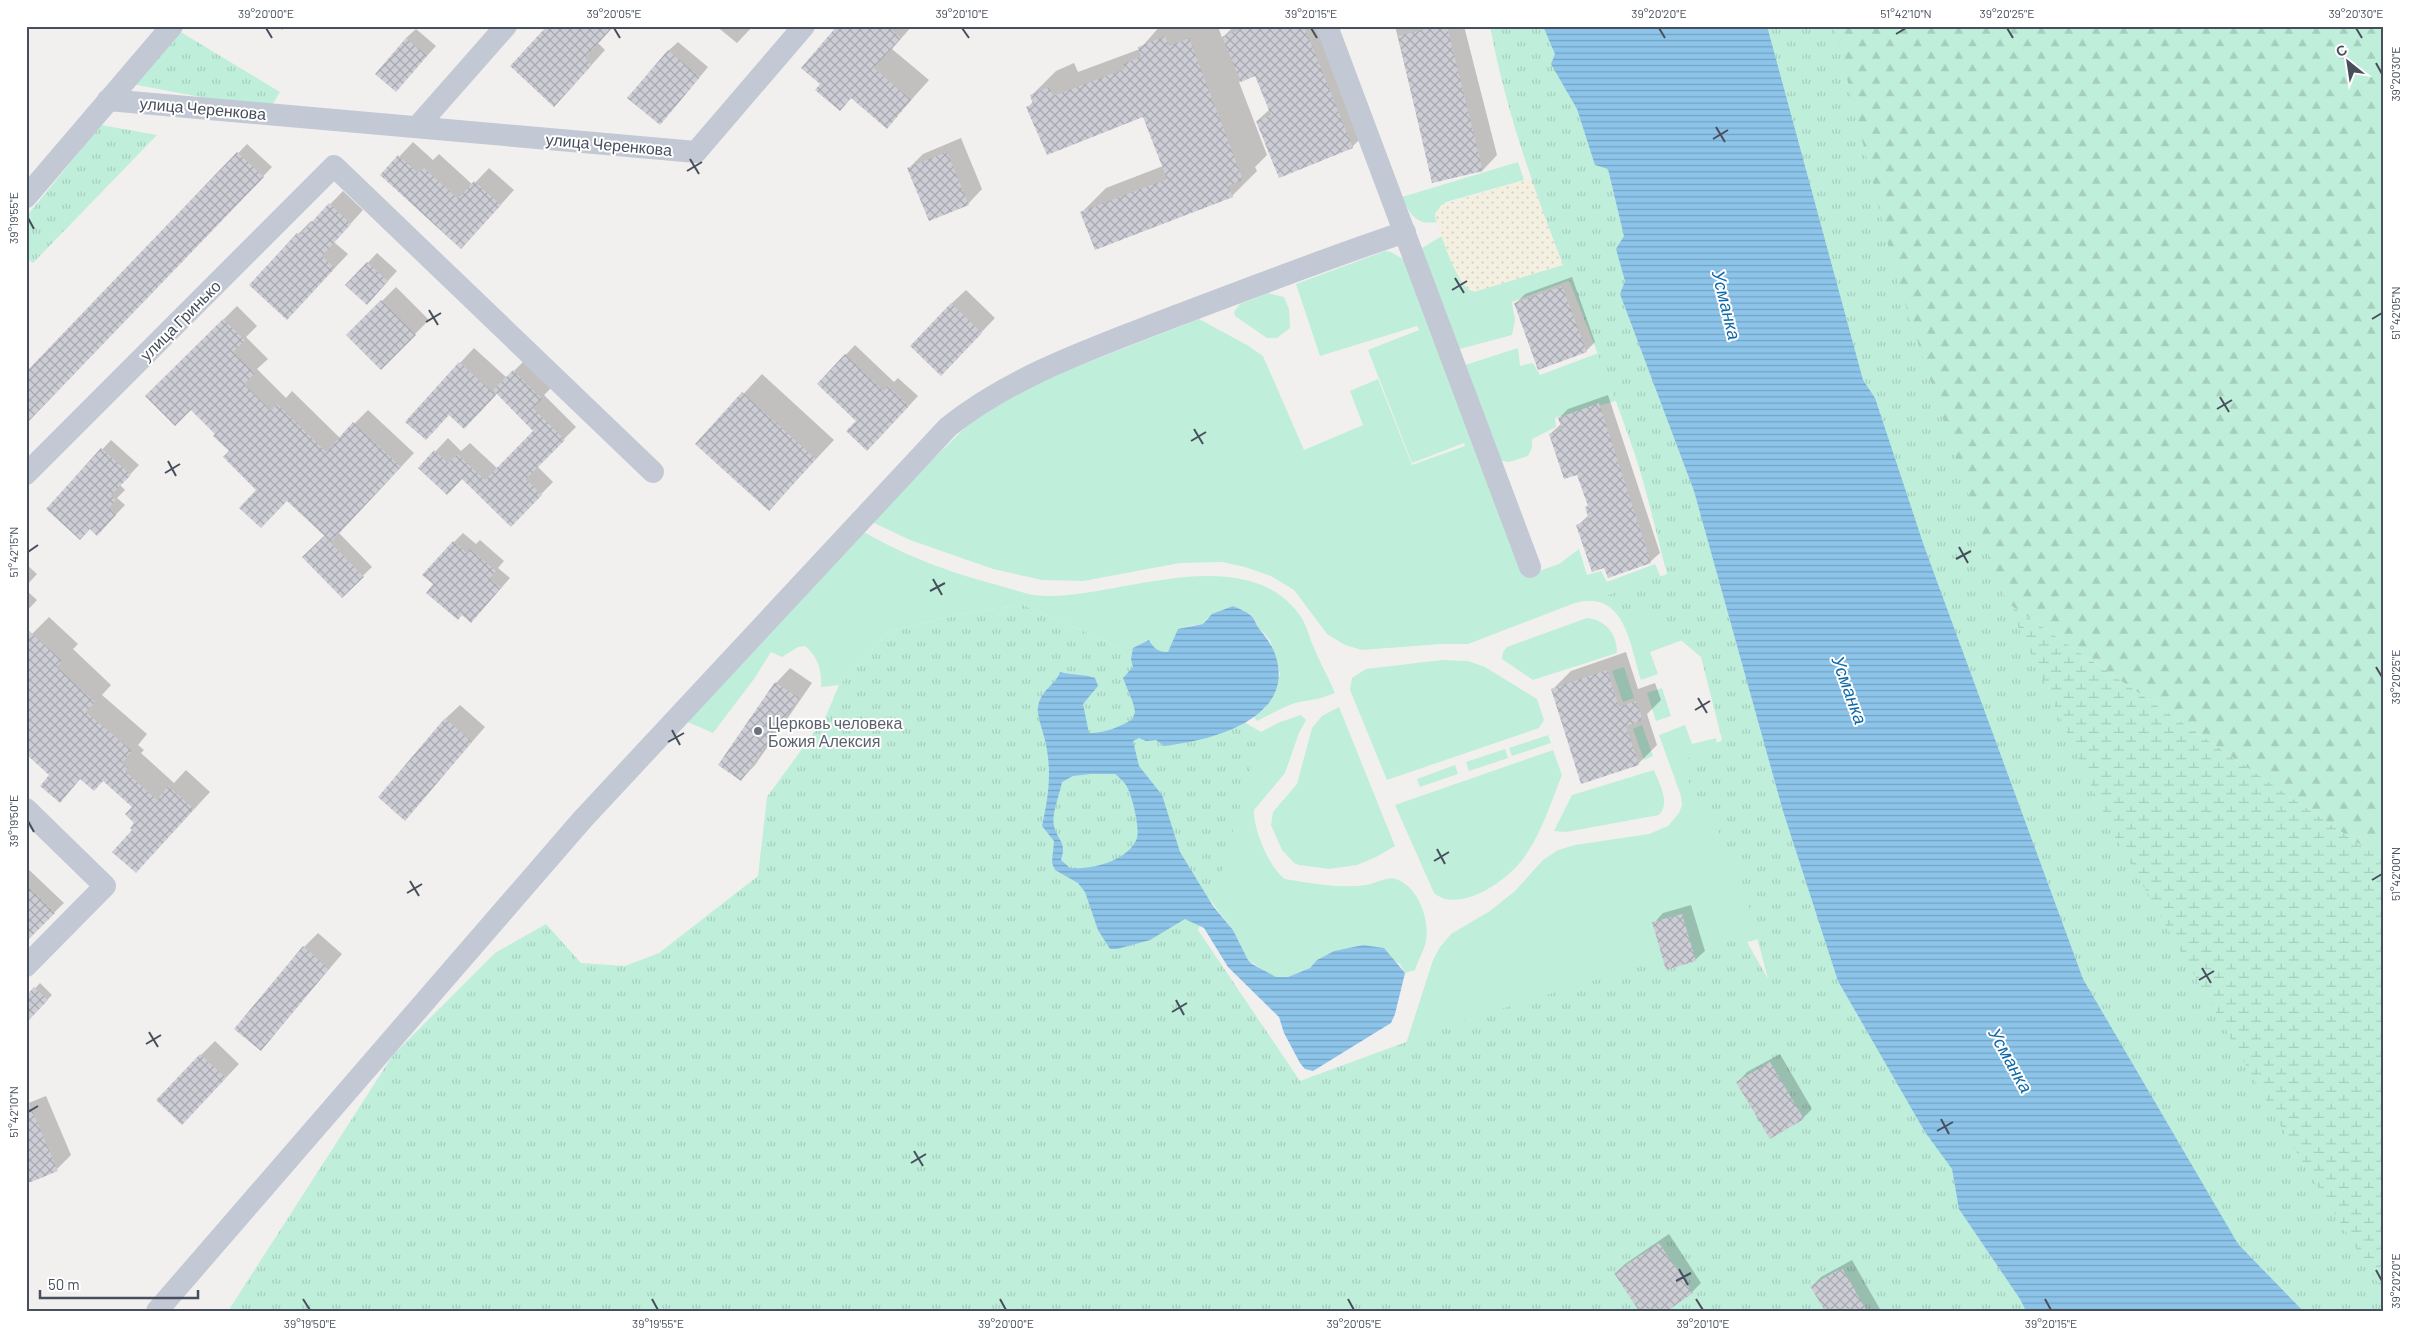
<svg xmlns="http://www.w3.org/2000/svg" width="2410" height="1337" viewBox="0 0 2410 1337" font-family="Barlow,sans-serif">
	<style>
		.green { fill: #bfeedb }
		.forest { fill: url(#forest-firs) }
		.wetland { fill: url(#wetland-marsh) }
		.sand { fill: url(#sand-dots) }
		.park { fill: url(#park-tufts) }
		.water { fill: url(#water-rules); fill-rule: evenodd }
		.shadow { fill: #0003 }
		.building { fill: url(#building-cross-hatch) }
		.lines { fill: none; stroke-linecap: round; stroke-linejoin: round }
		.minor { stroke: #c3c9d4; stroke-width: 22 }
		.ticks { fill: none; stroke: #484f5c; stroke-width: 2 }
		.worship-dot { fill: #6b7280; stroke: #fff; stroke-width: 2 }
		.labels { text-anchor: middle; dominant-baseline: central; stroke-width: 4; stroke-linejoin: round; paint-order: stroke }
		.street-label { font-size: 16px; fill: #484f5c; stroke: #fff }
		.worship-label { font-size: 16px; fill: #5b616d; stroke: #fff; text-anchor: start }
		.water-label { font-size: 18px; font-style: italic; fill: #0f69a8; stroke: #fff }
		.neatline { fill: none; stroke: #484f5c; stroke-width: 2 }
		.ticks-label { font-size: 12px; text-anchor: middle; fill: #484f5c }
	</style>
	<defs>
		<pattern id="forest-firs" width="22" height="20" patternUnits="userSpaceOnUse" patternTransform="scale(1.25)"><rect width="22" height="20" fill="#bfeedb"/><path d="M5 1l3.5 6h-7zM16 11l3.5 6h-7z" fill="#a6cebe"/></pattern>
		<pattern id="wetland-marsh" width="20" height="14" patternUnits="userSpaceOnUse" patternTransform="scale(1.25)"><rect width="20" height="14" fill="#bfeedb"/><path d="M1 5h8M5 5V1M11 12h8M15 12V8" fill="none" stroke="#a6cebe"/></pattern>
		<pattern id="sand-dots" width="8" height="8" patternUnits="userSpaceOnUse" patternTransform="scale(1.25)"><rect width="8" height="8" fill="#f3f0e1"/><path d="M2 2h.1M6 6h.1" fill="none" stroke="#d2d0c3" stroke-width="1.8" stroke-linecap="round"/></pattern>
		<pattern id="park-tufts" width="24" height="20" patternUnits="userSpaceOnUse" patternTransform="scale(1.25)"><rect width="24" height="20" fill="#bfeedb"/><path d="M3 7l-1-3M5 7V3M7 7l1-3M15 17l-1-3M17 17v-4M19 17l1-3" fill="none" stroke="#a6cebe"/></pattern>
		<pattern id="water-rules" width="6" height="5" patternUnits="userSpaceOnUse" patternTransform="scale(1.25)"><rect width="6" height="5" fill="#8dc4ea"/><path d="M0 2.5h6" fill="none" stroke="#75a2c1"/></pattern>
		<pattern id="building-cross-hatch" width="8" height="8" patternUnits="userSpaceOnUse" patternTransform="scale(1.25)"><rect width="8" height="8" fill="#cccdd5"/><path d="M0 0l8 8M0 8l8-8" fill="none" stroke="#a8a9b0"/></pattern>
	</defs>
	<rect width="100%" height="100%" fill="#f2f0ef"/>
	<!-- green -->
	<path class="green" d="M1518,162l6,18 -78,22 -11,11 2,9c-21,4 -27,-8 -35,-25z
		M1442,236l21,48 116,-24 5,15 -72,27 3,18 -3,15 -56,15 -34,-102z
		M1385,251l6,1 12,7 130,314 26,-9 20,-15 8,26 14,-4 6,11 48,-18 33,74 -38,14 8,22 -17,6c-11,-35 -16,-91 -66,-77l-107,41h-27l-79,6 -17,-5 -18,-11 -33,-44 -23,-14 -26,-9 -23,-5 -42,1 -97,18 -41,-1 -49,-11 -83,-29 -40,-19 103,-101 47,-28 43,-20 136,-53 48,26 16,11 41,94 59,-25 -13,-34 28,-12 34,86 53,-19 -1,-3 -52,20 -44,-113 51,-20 -2,-4 -97,30 -24,-72z
		M1268,293l16,4 5,12 1,19 -13,10h-10l-32,-22 -1,-4 6,-8z
		M1518,348l2,18 13,-3 7,12 64,-24 19,48 -68,19 1,9 -24,12v9l-4,8 -19,6 -12,-2 -32,-95z
		M864,532c45,26 88,41 137,54 15,4 29,10 45,10 74,1 197,-56 253,18 6,8 9,18 12,27 7,18 17,35 24,52 -13,5 -17,6 -30,8 -17,2 -33,13 -48,20l-3,-4 11,-9 15,-34 -10,-34 -12,-13 -4,-9 -6,-5 -15,-7 -27,13 -2,5c-27,2 -25,8 -36,28 -9,0 -14,-3 -19,-12l-18,19 -12,-12 -96,-42 -61,9 -72,17 -51,54 -18,2c1,-17 -3,-30 -16,-41l-7,1 -16,10 -11,-5 -17,27 -41,54 -30,-13z
		M1587,618c19,2 30,16 30,35l-84,27 -31,-21 1,-7 4,-5z
		M1442,660l26,1 17,6 52,32 7,21 -5,8 -152,52 -37,-90 2,-12 14,-9z
		M1624,667l10,31 -11,4 -11,-31z
		M1662,688l9,28 -15,5 -9,-28z
		M1339,707l56,139 -19,11 -19,8 -28,4 -30,-4 -5,-2 -12,-13 -11,-25 2,-13 24,-28 15,-56 10,-12z
		M1301,715l5,5 -7,13 -14,40 -31,37c-1,18 15,58 31,69 26,4 54,10 81,6 9,-1 20,-9 30,-6 22,7 34,41 30,62 -2,10 -8,19 -11,29l-10,3 -5,-9 -37,-19 -29,6 -17,9 -7,8 -22,9 -12,1 -28,-18 -15,-30 -29,-38 53,-158 23,-12z
		M1642,725l11,31 -9,4 -11,-31z
		M1685,725l7,19 24,-6 15,98 56,94 -200,61 -183,59 29,-90 7,-13 11,-13 39,-23 25,-20 28,-31 15,-10 17,-5 74,-11 19,-8 11,-13 3,-8 -1,-9 -22,-61z
		M1548,735l3,8 -39,13 -3,-8z
		M1505,749l3,9 -39,13 -3,-9z
		M1553,750l9,25c-11,27 -20,57 -37,81 -15,23 -65,59 -91,37l-39,-88z
		M1455,765l3,9 -38,13 -3,-8z
		M1654,770c5,13 17,33 5,45l-93,17 -12,-1 18,-36z"/>
	<!-- forest -->
	<path class="forest" d="M1767,26h617v835l-460,-315z"/>
	<!-- wetland -->
	<path class="wetland" d="M1924,546l460,315v450z"/>
	<!-- sand -->
	<path class="sand" d="M1586,162l30,87 -142,43c-18,-5 -32,-56 -39,-75l6,-12z"/>
	<!-- park -->
	<path class="park" d="M1490,26h344l61,247 100,303 119,259 175,305 95,153v18h-2149l-5,-3 163,-253 102,-102 51,-29 35,39 44,3 34,-13 99,-77 9,-79 59,-81 13,-31 51,-54 72,-17 61,-9 96,42 142,85 -42,148 -21,50 102,151 174,-64 269,-82 25,44 -30,-114 -60,-101 44,-24 -21,-83 -55,-46 -24,2 -14,-18 59,-21c-11,-41 -20,-84 -34,-125 -48,-140 -116,-276 -143,-423z
		M179,31l101,61 -11,18 -137,-26z
		M101,125l56,10 -124,128 -7,-5v-41z"/>
	<!-- water -->
	<path class="water" d="M1543,26h224l96,354 12,18 49,148 159,433 155,265 65,67h-277l-6,-12 -61,-90 -7,-40 -27,-37 -87,-151 -55,-170 -89,-320 -74,-197 5,-13 -9,-32 8,-13 -16,-67 -13,-4 -18,-56 -26,-45 4,-10z
		M1233,606c6,3 13,5 17,9 5,3 5,8 8,12 8,11 14,17 18,30 19,62 -65,84 -112,89l-8,-6 -10,1 -7,-3 -6,3 6,25 23,29 18,57 33,54 20,24 15,30 4,4 24,13h12l22,-9 7,-8 17,-9 29,-6 21,3 21,25 -10,41 -4,9 -78,48 -8,-2 -5,-6 -16,-30 -5,-16 -51,-50 -24,-39 -19,-9 -35,21 -33,9h-7l-12,-19 -13,-38 -7,-9 -23,-13 -3,-7 2,-22 -12,-15c6,-28 10,-52 4,-81 -1,-9 -10,-30 -8,-38 3,-18 18,-22 22,-35 11,3 24,2 35,6l3,8 -15,18 6,29c17,0 29,-6 43,-13l3,-8 -2,-9 -10,-25 10,-11 -2,-8 2,-11 16,-8c5,9 10,12 19,12l10,-23 25,-5 9,-10zM1091,774h24c4,3 8,7 11,11 6,9 14,43 11,53 -8,23 -46,32 -67,30l-9,-8c6,-19 -3,-18 -7,-34 -3,-12 6,-32 8,-44l11,-6z"/>
	<!-- shadow -->
	<path class="shadow" d="M278,26h8l-4,4z
		M549,26l49,17 7,7 -37,41z
		M716,26h37l-16,17z
		M839,26h73l-20,23 37,31 -42,47 -35,-30 -12,13 -18,-26z
		M1160,26h58l4,12 12,-12h92l42,105 -16,16 -95,-26 13,-12 -14,-34 -17,7 28,73 -12,12 2,4 -25,25 -150,16 24,-24 57,-22 -19,-51 -116,-8 6,-6 -3,-5 25,-25 18,-8 4,9 62,-23z
		M1395,26h69l33,129 -14,15 -50,12z
		M416,29l20,17 -40,44 10,-52z
		M678,42l30,25 -39,47 -1,-63z
		M961,138l21,51 -14,15 -59,-36 14,-14z
		M413,142l20,18 6,-6 34,31 16,-17 25,22 -39,43 -93,-58z
		M247,144l25,23 -246,257v-49z
		M343,191l20,19 -29,32 14,12 -48,51 -2,-71 13,-13 2,1z
		M377,253l20,18 -21,23 -29,-9z
		M1572,277l23,65 -9,9 -71,-47 10,-10z
		M396,287l33,33 -48,48 -33,-33z
		M966,290l29,28 -40,42 -4,-56z
		M237,306l20,20 -11,11 22,22 -11,10 29,29 6,-7 48,47 28,-28 46,43 -75,80 33,34 -30,29 -38,-39 22,-22 -39,-35 -29,-10 -27,-39 -40,-43 -44,-12z
		M855,345l39,37 4,-4 20,18 -41,44 -59,-56z
		M474,348l33,30 19,-19 27,27 -9,9 32,32 -39,39 16,16 -42,43 -49,-48 -42,-9 28,-30 13,13 9,-8 28,26 37,-38 -38,-38 -18,20 -29,1 -44,7z
		M762,374l72,66 -47,50 -90,-46z
		M1608,395l52,158 -10,9 -45,4 -27,-41 11,-10 -3,-7 3,-3 -11,-32 -28,-39 11,-10 -2,-6 9,-9z
		M111,440l28,25 -19,20 5,5 -8,8 8,7 -19,20 -16,3 -42,-19z
		M463,533l13,11 4,-4 24,21 -6,7 12,10 -30,34 -45,-28 19,-42z
		M26,564l11,10 -11,12z
		M26,590l11,10 -11,12z
		M49,617l29,27 -5,5 38,36 -9,10 45,39 -9,11 6,5 -3,3 33,30 12,-13 24,22 -58,63 -16,-32 -2,-16 -31,-27 -22,-2 -21,23 -9,-26 -19,-141z
		M1626,652l12,37 17,-6 6,17 -14,14 10,31 -19,19 -86,-74 19,-19z
		M790,668l22,15 -57,82 -14,15 -21,-15 56,-82z
		M460,705l25,22 -80,92 40,-100z
		M26,867l38,36 -38,37z
		M1691,905l14,46 -10,9 -41,-37 9,-10z
		M318,933l24,21 -81,95 43,-102z
		M40,983l12,12 -26,27v-24z
		M215,1041l24,23 -43,45 5,-54z
		M1780,1054l32,55 -9,9 -65,-36 9,-10z
		M46,1096l25,59 -14,14 -31,-65z
		M1669,1234l32,49 -9,9 -76,-19 9,-9z
		M1852,1260l29,51h-55l-14,-25 9,-9z"/>
	<!-- building -->
	<path class="building" d="M547,26h67l-29,32 7,7 -38,42 -44,-41z
		M837,26h51l13,12 -27,30 37,32 -24,29 -36,-31 -11,13 -25,-21 5,-6 -19,-16z
		M1248,26h56l49,122 -74,30 -23,-57 15,-6 -16,-39 -14,6 -19,-45z
		M1437,26h10l36,145 -51,12 -34,-147z
		M1165,36l4,10 20,-8 54,142 -15,6 5,11 -138,53 -15,-38 87,-33 -24,-62 -96,38 -21,-48 7,-3 -3,-9 19,-8 4,9 72,-27 -2,-5 18,-7 -3,-10z
		M406,38l21,18 -31,36 -21,-18z
		M668,50l32,27 -40,48 -33,-27z
		M237,152l27,25 -238,247v-52z
		M947,152l22,53 -40,16 -22,-53z
		M398,155l20,18 6,-5 34,31 16,-18 27,24 -40,44 -81,-74z
		M329,203l22,21 -29,32 13,12 -48,52 -38,-35 48,-52 3,2z
		M367,262l21,19 -21,24 -22,-20z
		M1562,286l25,66 -49,18 -24,-67z
		M381,300l35,35 -35,35 -35,-35z
		M951,303l31,30 -41,43 -31,-30z
		M223,319l22,21 -12,12 22,21 -11,11 27,27 6,-7 49,48 27,-30 48,45 -70,75 -44,-41 -26,27 -22,-20 17,-18 -33,-33 6,-6 -16,-15 2,-2 -24,-24 -16,16 -30,-30z
		M845,354l39,37 4,-5 21,20 -42,45 -21,-20 10,-10 -39,-37z
		M459,362l37,33 -32,34 -15,-14 -23,25 -21,-18z
		M513,370l29,29 -9,9 32,32 -39,39 16,16 -31,32 -49,-48 -15,16 -29,-27 16,-18 14,13 9,-9 28,26 48,-49 -40,-41z
		M742,392l74,67 -47,52 -74,-67z
		M1599,403l52,160 -43,15 -4,-10 -12,4 -16,-47 13,-5 -4,-13 3,-1 -11,-31 -13,4 -15,-45 13,-5 -4,-11z
		M101,448l30,27 -20,20 5,5 -7,8 7,7 -19,21 -7,-7 -10,11 -34,-31z
		M324,536l40,41 -22,21 -40,-41z
		M453,541l14,12 3,-4 26,22 -6,7 11,10 -30,35 -9,-8 -4,5 -32,-27 7,-9 -11,-9z
		M26,628l36,33 -5,6 38,35 -9,10 46,39 -10,12 6,5 -3,3 32,29 11,-14 26,23 -58,64 -24,-21 20,-22 -2,-2 4,-5 -9,-9 7,-7 -29,-26 -9,10 -14,-12 -20,24 -20,-17 9,-11 -23,-21z
		M1607,670l12,37 17,-6 7,19 -17,6 13,39 -58,19 -30,-95z
		M775,682l24,16 -58,83 -23,-16z
		M445,718l27,24 -67,79 -27,-24z
		M26,884l29,29 -29,29z
		M1682,914l14,47 -30,9 -14,-48z
		M303,946l26,23 -68,82 -27,-22z
		M34,987l14,13 -22,23v-27z
		M200,1054l26,24 -44,47 -26,-25z
		M1770,1062l34,57 -34,20 -34,-57z
		M26,1096l32,75 -32,13z
		M1659,1243l34,50 -26,18h-28l-25,-38z
		M1842,1268l25,43h-42l-15,-25z"/>
	<g class="lines">
		<!-- minor -->
		<path class="minor" d="M1327,26l203,541
			M108,100l588,52 108,-126
			M417,127l89,-101
			M26,197l146,-171
			M26,474l308,-308 319,306
			M26,809l79,77 -79,80
			M157,1311l425,-491 366,-393c65,-52 148,-80 225,-110 77,-29 154,-59 232,-85"/>
	</g>
	<!-- ticks -->
	<path class="ticks" d="M266,28l6,10M614,28l6,10M962,28l7,10M1311,28l6,10M1659,28l6,10M2007,28l6,10M2356,28l6,10M1896,34l10,-6M2376,63l6,11M1716,127l9,15M1713,139l15,-9M690,159l9,15M687,171l15,-9M28,218l6,11M1455,278l9,15M1452,290l15,-9M429,310l9,15M2372,319l10,-6M426,322l15,-9M2220,397l9,15M2217,409l15,-9M1194,429l9,15M1191,441l15,-9M168,461l8,15M165,473l15,-9M1959,547l9,16M28,552l10,-7M1956,559l15,-8M933,579l9,16M930,591l15,-8M2376,667l6,10M1698,698l9,15M1695,710l15,-9M672,730l8,15M668,742l16,-9M28,821l6,11M1437,849l8,15M1434,861l15,-9M2372,880l10,-6M410,881l9,15M407,893l15,-9M2202,968l9,15M2199,980l15,-9M1176,1000l8,15M1172,1012l15,-9M149,1032l9,15M146,1044l15,-9M28,1112l10,-6M1941,1119l8,15M1937,1131l16,-9M914,1151l9,15M911,1163l15,-9M1679,1269l9,16M2376,1270l6,11M1676,1281l15,-8M303,1299l7,11M652,1299l6,11M1000,1299l6,11M1348,1299l6,11M1696,1299l7,11M2045,1299l6,11"/>
	<!-- markers -->
	<circle class="worship-dot" cx="758" cy="731" r="5"/>
	<g class="labels">
		<!-- street labels -->
		<g class="street-label">
			<text transform="translate(203 108) rotate(5)">улица Черенкова</text>
			<text transform="translate(609 144) rotate(5)">улица Черенкова</text>
			<text transform="translate(180 320) rotate(-45)">улица Гринько</text>
		</g>
		<!-- worship labels -->
		<g class="worship-label">
			<text x="768" y="722">Церковь человека<tspan x="768" dy="18">Божия Алексия</tspan></text>
		</g>
		<!-- water labels -->
		<g class="water-label">
			<text transform="translate(1727 305) rotate(76)">Усманка</text>
			<text transform="translate(1850 690) rotate(70)">Усманка</text>
			<text transform="translate(2011 1060) rotate(61)">Усманка</text>
		</g>
	</g>
	<!-- border -->
	<rect width="2410" height="1337" fill="none" stroke="#ffffff" stroke-width="55"/>
	<!-- north arrow -->
	<g transform="translate(2348 62) rotate(330)" stroke="#ffffff" stroke-width="4" paint-order="stroke">
	<path d="M0-4L9 19L0 12L-9 19Z" fill="#484f5c"/>
	<text y="-8" font-size="14" font-weight="bold" text-anchor="middle" fill="#484f5c">С</text>
	</g>
	<!-- scale -->
	<path d="M40 1290v8h158v-8" fill="none" stroke="#484f5c" stroke-width="2.5"/>
	<text x="48" y="1290" font-size="15" fill="#484f5c" stroke="#ffffff" stroke-width="4" paint-order="stroke">50 m</text>
	<rect x="28" y="28" width="2354" height="1282" class="neatline"/>
	<g class="ticks-label">
		<text x="266" y="18">39°20'00"E</text>
		<text x="614" y="18">39°20'05"E</text>
		<text x="962" y="18">39°20'10"E</text>
		<text x="1311" y="18">39°20'15"E</text>
		<text x="1659" y="18">39°20'20"E</text>
		<text x="1906" y="18">51°42'10"N</text>
		<text x="2007" y="18">39°20'25"E</text>
		<text x="2356" y="18">39°20'30"E</text>
		<text transform="translate(2396 74) rotate(-90)" y="4">39°20'30"E</text>
		<text transform="translate(14 218) rotate(-90)" y="4">39°19'55"E</text>
		<text transform="translate(2396 313) rotate(-90)" y="4">51°42'05"N</text>
		<text transform="translate(14 552) rotate(-90)" y="4">51°42'15"N</text>
		<text transform="translate(2396 677) rotate(-90)" y="4">39°20'25"E</text>
		<text transform="translate(14 821) rotate(-90)" y="4">39°19'50"E</text>
		<text transform="translate(2396 874) rotate(-90)" y="4">51°42'00"N</text>
		<text transform="translate(14 1112) rotate(-90)" y="4">51°42'10"N</text>
		<text transform="translate(2396 1281) rotate(-90)" y="4">39°20'20"E</text>
		<text x="310" y="1328">39°19'50"E</text>
		<text x="658" y="1328">39°19'55"E</text>
		<text x="1006" y="1328">39°20'00"E</text>
		<text x="1354" y="1328">39°20'05"E</text>
		<text x="1703" y="1328">39°20'10"E</text>
		<text x="2051" y="1328">39°20'15"E</text>
	</g>
</svg>
